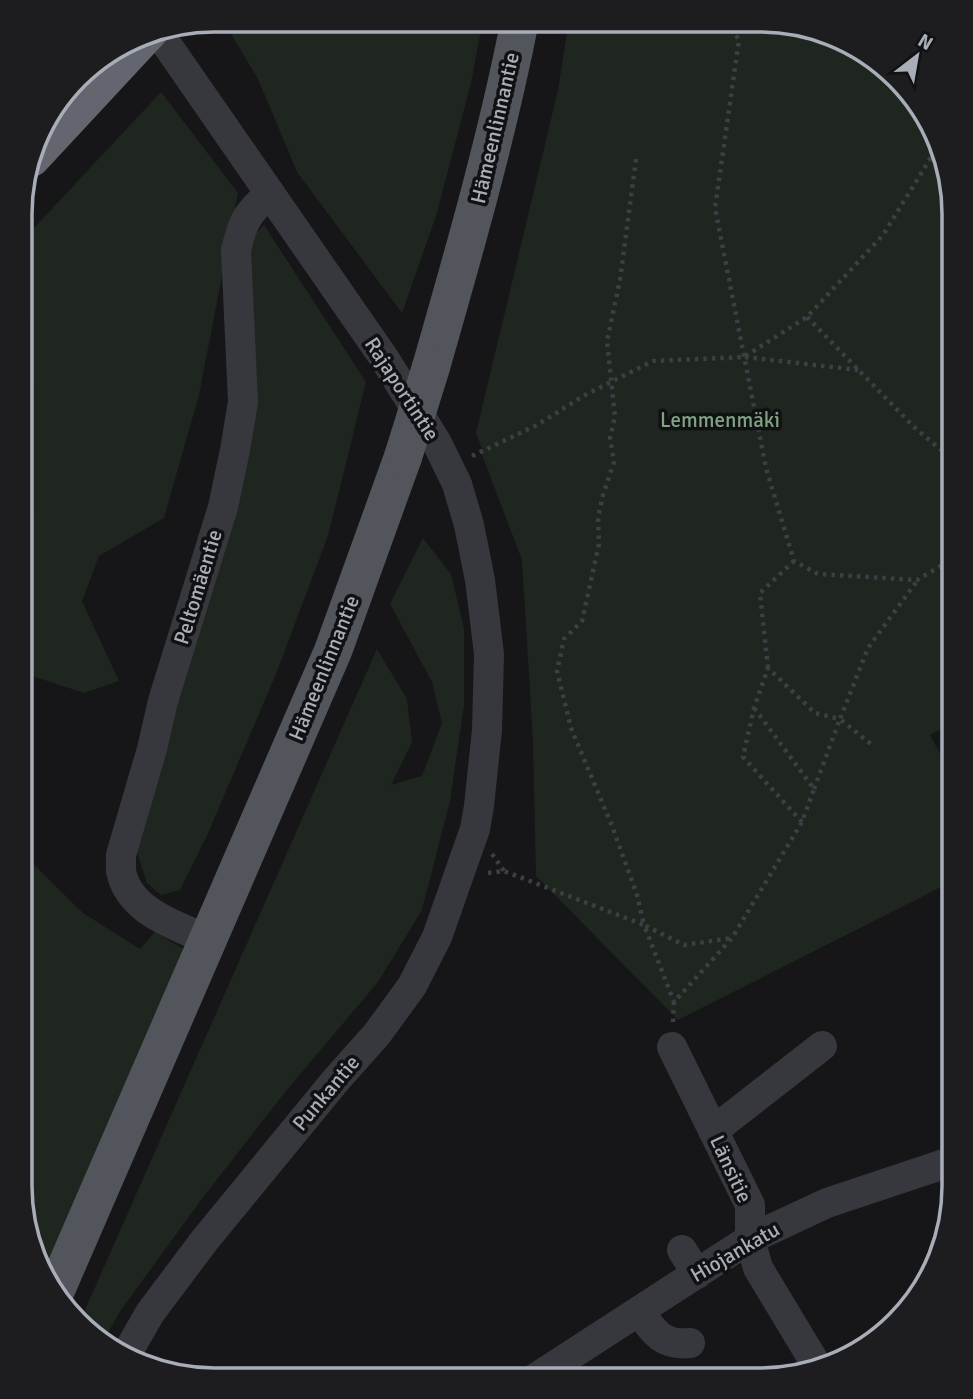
<svg xmlns="http://www.w3.org/2000/svg" width="973" height="1399" viewBox="0 0 973 1399" font-family="Signika,sans-serif">
	<style>
		.green { fill: #1e261f }
		.lines { fill: none; stroke-linecap: round; stroke-linejoin: round }
		.path { stroke: #3d3f44; stroke-width: 4.5; stroke-dasharray: 3.5 5; stroke-linecap: butt }
		.minor { stroke: #37383d; stroke-width: 30 }
		.major { stroke: #53555c; stroke-width: 38 }
		.highway { stroke: #63666e; stroke-width: 38 }
		.major-bridge { stroke: #53555c; stroke-width: 38 }
		.labels { text-anchor: middle; dominant-baseline: central; stroke-width: 7; stroke-linejoin: round; paint-order: stroke }
		.street-label { font-size: 21px; fill: #a8adb8; stroke: #111113 }
		.park-label { font-size: 21px; fill: #7fa381; stroke: #111113 }
		.rim { fill: none; stroke: #a8adb8; stroke-width: 3.5 }
	</style>
	<rect width="100%" height="100%" fill="#161618"/>
	<!-- green -->
	<path class="green" d="M222,19l261,1 -12,63 -35,133 -34,97 -105,-141 -39,-93z
		M569,20l216,1 92,38 57,69 20,85v509l-24,13 23,43v103l-275,139 -142,-144 -3,-134 -11,-182 -41,-108 1,-3 -6,-16 82,-343z
		M161,92l77,101 -39,202 -35,123 -65,38 -17,45 37,80 -35,12 -64,-21 1,-430z
		M264,225l102,157 -38,154 -52,138 -67,157 -29,59 -19,5 -14,-12 -13,-40 103,-341 14,-264z
		M423,538l28,36 13,55v76l-14,96 -28,109 -44,72 -92,109 -85,109 -80,110 -19,33 -21,-24 296,-670 30,50 5,43 -21,43 31,-9 20,-53 -10,-41 -42,-78z
		M20,851l63,62 57,36 15,-17 30,18 -143,325 -3,-4 -20,-85z"/>
	<g class="lines">
		<!-- path -->
		<path class="path" d="M727,21l12,19 -24,168 51,260 28,93 24,13 99,6 37,-22
			M636,159l-16,121 -13,61 8,76 -5,21 4,24 -11,33 -5,23 1,26 -17,77 -18,18 -7,32 14,57 41,98 25,69 7,30 40,20 48,-7
			M807,317l107,110 40,34
			M745,357l113,13
			M472,456l65,-31 48,-30 68,-34 91,-4 63,-40 76,-82 55,-89
			M768,668l-8,-75 34,-32
			M814,789l26,-70 32,26
			M802,822l-59,-65 11,-49 14,-40 47,45 25,6 28,-71 49,-67
			M492,854l12,17
			M488,873l16,-2 140,54 30,77
			M673,1022l1,-20 58,-64 70,-116 12,-33 -59,-80"/>
		<!-- minor -->
		<path class="minor" d="M208,940c-32,-15 -79,-28 -87,-69 0,-5 0,-11 0,-16l31,-106 11,-48 60,-194 12,-57 8,-48 -7,-152c7,-29 11,-37 34,-57
			M672,1047l78,158v34l8,29 59,98
			M713,1131l109,-85
			M682,1250l15,24
			M639,1311c15,21 23,35 51,32
			M126,1355l24,-42 54,-72 132,-161 41,-46 35,-48 25,-49 38,-108 4,-23 8,-76 2,-76 -9,-74 -11,-55 -12,-41 -20,-41 -53,-85 -228,-329
			M534,1379l216,-140 77,-36 126,-42"/>
		<!-- major -->
		<path class="major" d="M431,367c33,-115 66,-230 89,-347
			M56,1290l277,-639 70,-194"/>
		<!-- highway -->
		<path class="highway" d="M31,158l119,-128"/>
		<!-- major-bridge -->
		<path class="major-bridge" d="M403,457l28,-90"/>
	</g>
	<g class="labels">
		<!-- street labels -->
		<g class="street-label">
			<text transform="translate(495 128) rotate(-77)">Hämeenlinnantie</text>
			<text transform="translate(402 389) rotate(57)">Rajaportintie</text>
			<text transform="translate(198 587) rotate(-73)">Peltomäentie</text>
			<text transform="translate(324 668) rotate(-68)">Hämeenlinnantie</text>
			<text transform="translate(326 1093) rotate(-50)">Punkantie</text>
			<text transform="translate(731 1169) rotate(65)">Länsitie</text>
			<text transform="translate(735 1252) rotate(-30)">Hiojankatu</text>
		</g>
		<!-- park labels -->
		<g class="park-label">
			<text x="720" y="420">Lemmenmäki</text>
		</g>
	</g>
	<!-- crop -->
	<path d="M0 0H973V1399H0ZM214 32H760A182 182 0 0 1 942 214V1186A182 182 0 0 1 760 1368H214A182 182 0 0 1 32 1186V214A182 182 0 0 1 214 32Z" fill="#1d1d20" fill-rule="evenodd"/>
	<path class="rim" d="M214 32H760A182 182 0 0 1 942 214V1186A182 182 0 0 1 760 1368H214A182 182 0 0 1 32 1186V214A182 182 0 0 1 214 32Z"/>
	<!-- north arrow -->
	<g transform="translate(917 56) rotate(31)" stroke="#111113" stroke-width="5" paint-order="stroke">
	<path d="M0-5L12 26L0 18L-12 26Z" fill="#a8adb8"/>
	<text y="-10" font-size="19" font-weight="bold" text-anchor="middle" fill="#a8adb8">N</text>
	</g>
</svg>
